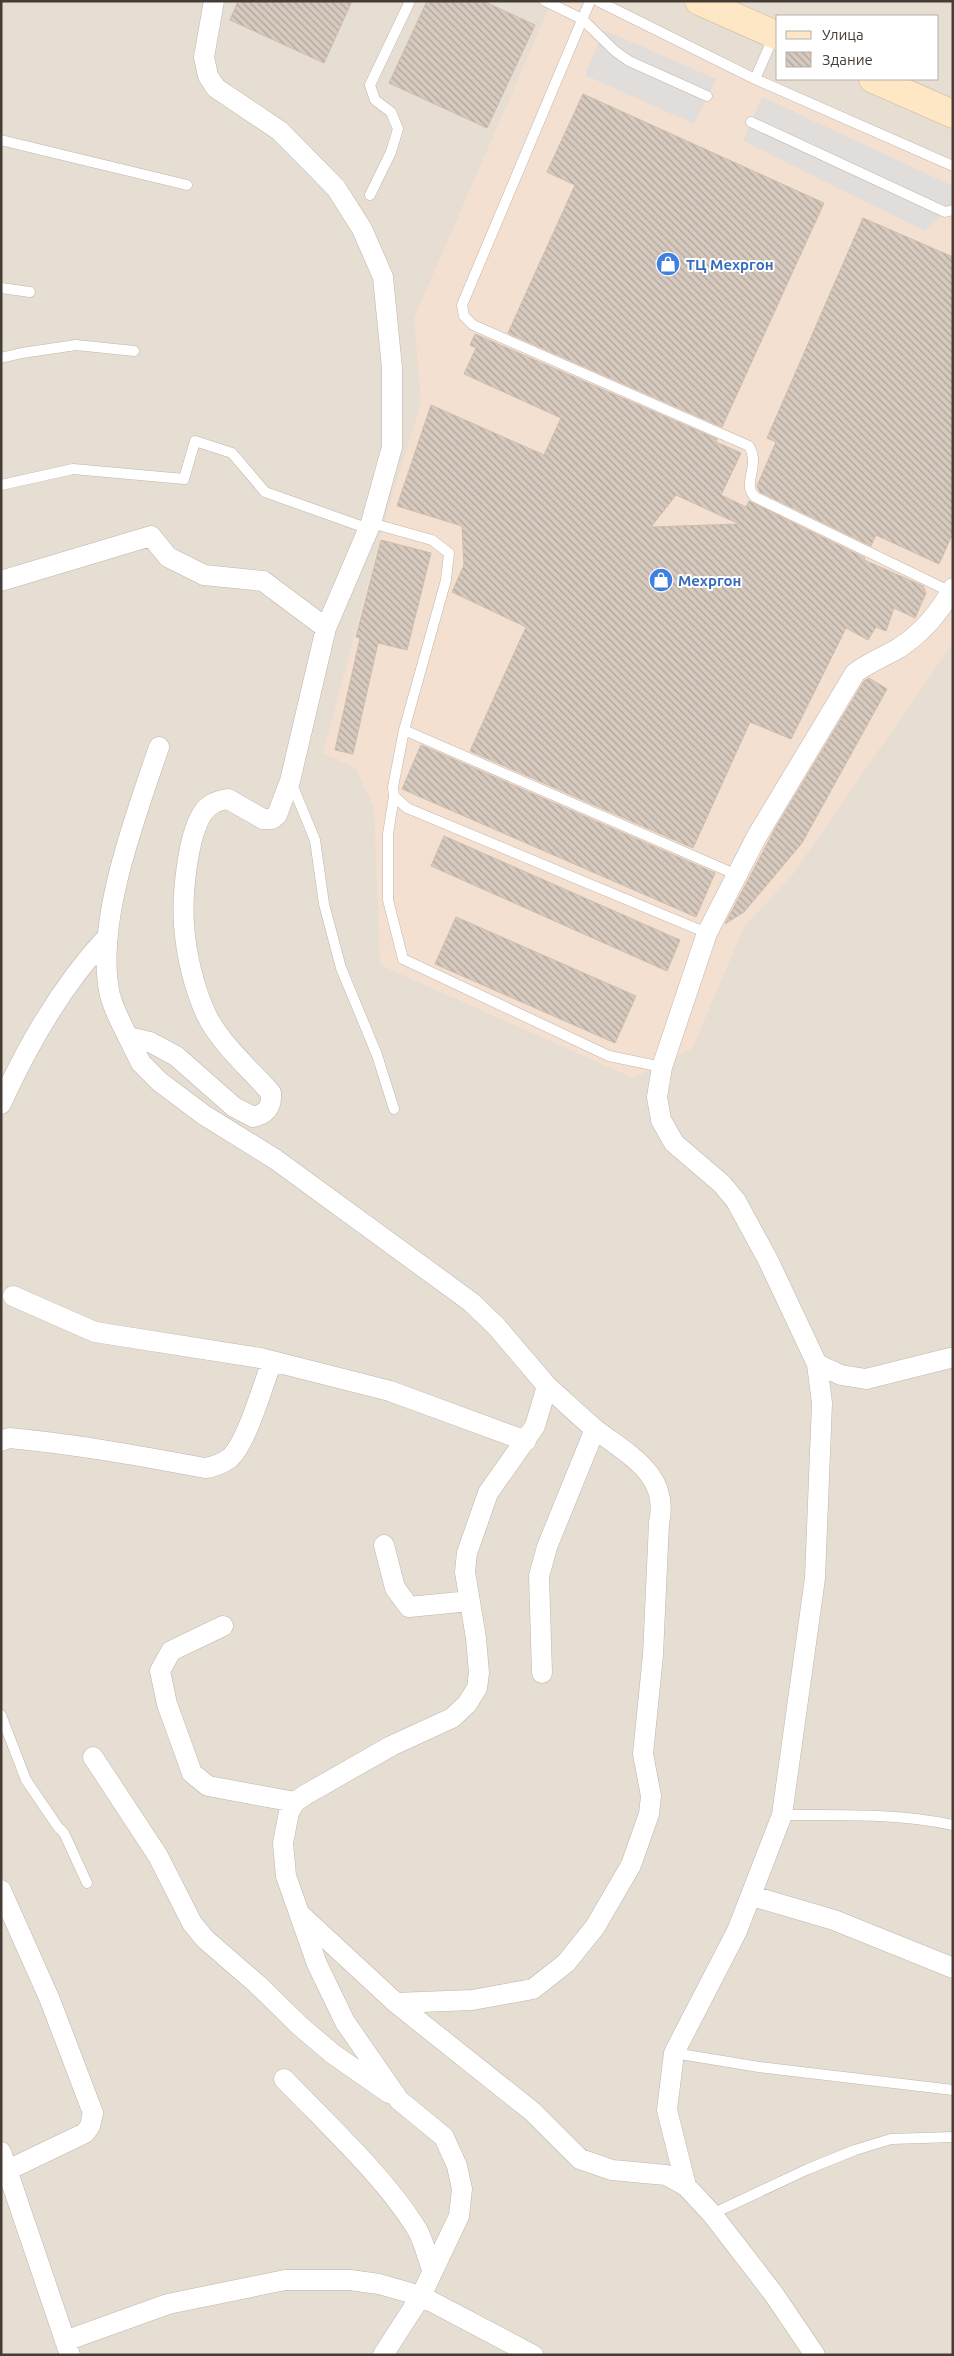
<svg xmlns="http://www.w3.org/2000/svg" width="954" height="2356" viewBox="0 0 954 2356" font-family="Ubuntu,sans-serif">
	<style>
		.residential { fill: #e6ddd3; fill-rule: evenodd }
		.commercial { fill: #f4e0d0 }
		.parking { fill: #e0ddda }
		.building { fill: url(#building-back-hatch); stroke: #cebdae; fill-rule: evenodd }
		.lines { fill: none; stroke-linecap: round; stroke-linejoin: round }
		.lane-casing { stroke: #c0b5ab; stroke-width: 11 }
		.street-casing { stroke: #c0b5ab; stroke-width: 21 }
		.secondary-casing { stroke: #d1b996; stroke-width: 29 }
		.lane { stroke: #fff; stroke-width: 10 }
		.street { stroke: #fff; stroke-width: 20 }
		.secondary { stroke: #fde7c4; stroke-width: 28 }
		.labels { text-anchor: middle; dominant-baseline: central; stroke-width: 4; stroke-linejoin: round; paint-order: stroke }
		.shop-label { font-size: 15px; font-weight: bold; fill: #366cbe; stroke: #fff; text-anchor: start }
	</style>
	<defs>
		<pattern id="building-back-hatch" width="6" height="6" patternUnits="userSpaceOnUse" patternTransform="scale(1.25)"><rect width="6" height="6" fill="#d6c9be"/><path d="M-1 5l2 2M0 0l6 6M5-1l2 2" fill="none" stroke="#afa49b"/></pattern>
	</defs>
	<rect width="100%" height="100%" fill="#f2ece5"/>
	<!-- residential -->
	<path class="residential" d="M1,1h952v2354h-952zM778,16h160v63h-160z"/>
	<!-- commercial -->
	<path class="commercial" d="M552,1h51l350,163v479l-162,234 -47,50 -52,122 -59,29 -253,-113 -6,-158 -19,-39 -32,-15 63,-237 35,-113 -7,-85z"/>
	<!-- parking -->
	<path class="parking" d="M604,30l112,49 -22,45 -109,-49z
		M762,97l191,89v19l-28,26 -182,-90z"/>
	<!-- building -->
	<path class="building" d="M238,1h114l-28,62 -94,-43z
		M427,1h56l52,24 -48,103 -98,-45z
		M583,94l241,109 -102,224 -214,-94 67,-148 -28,-13z
		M863,218l90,39v276l-14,31 -63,-29 -5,11 -111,-54 -3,-6 19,-44 -9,-4z
		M475,334l242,105 -1,3 25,11 -20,42 25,12 3,-6 116,57 -1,2 59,26 3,7 -11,25 -21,-10 -8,23 -10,-4 -8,13 -22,-12 -55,111 -41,-17 -57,126 -223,-97 56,-124 -74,-35 12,-27 -2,-39 -65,-20 34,-101 113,50 17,-37 -97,-44 12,-26 -6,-3zM676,495l63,29 -88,3z
		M381,540l50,13 -24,97 -29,-7 -25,111 -18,-4 25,-112 -4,-1z
		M869,678l18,11 -85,154 -58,69 -19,12 51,-97 88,-146z
		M421,745l294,128 -19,44 -294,-128z
		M444,836l236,104 -13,31 -236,-105z
		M456,917l180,79 -21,47 -180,-79z"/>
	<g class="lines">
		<!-- lane casing -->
		<g class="lane-casing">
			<path id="lane" d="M545,1l37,18 33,32 14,10 78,35
				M590,1l-128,304 2,11 9,9 276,121c12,20 -8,38 6,51l196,95
				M598,1l157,78 198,87
				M755,79l19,-43
				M751,122l194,90 8,-2
				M1,140l186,45
				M370,195l21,-43 7,-23 -7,-17 -16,-12 -5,-15 40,-84
				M1,288l29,4
				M1,358l21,-5 54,-8 58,6
				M1,485l72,-16 111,10 11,-38 37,12 33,39 104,37
				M371,523l61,17 17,13 -3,27 -42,150 -11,57 1,9 13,12 300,125
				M404,730l333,145
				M291,782l24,58 9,64 17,64 36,87 17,54
				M394,796l-6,38v66l15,59 206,97 53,11
				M1,1715l25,65 32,47 6,6 23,50
				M782,1815c57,0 115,-2 171,10
				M674,2053l85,14 194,23
				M712,2214l96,-45 47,-19 36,-11 62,-2"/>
		</g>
		<!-- street casing -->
		<g class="street-casing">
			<path id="street" d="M214,1l-10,56 4,19 8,12 64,43 56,57 26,41 21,48 9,91v79l-21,76 -45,105 -36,153 -13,34 -5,4h-9l-35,-20c-11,2 -20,5 -26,15 -15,25 -20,82 -18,111 2,29 10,63 22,89 13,28 44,55 65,79 1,15 -5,21 -18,24l-19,-10 -58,-51 -26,-14 -22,-5 13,26 19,19 44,33 71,44 196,143 25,24 51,60 -12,40 -47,67 -21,60 -2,19 11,66 3,35 -2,15 -10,16 -15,14 -61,28 -86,49 -10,7 -6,10 -6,31 3,33 31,88 28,58 54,78 45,37 13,29 5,23 -3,27 -38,80 -38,59
				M1,581l150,-45 17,21 36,18 59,6 63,47
				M128,1037c-7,-14 -14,-27 -18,-42 -16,-71 26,-180 49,-248
				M1,1104c27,-60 62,-120 107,-168
				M13,1296l82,36 165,26 130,33 136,50
				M817,1364l24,11 25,4 84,-21
				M1,1441l8,-3c66,6 131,18 196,30 8,-1 18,-5 25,-10 17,-16 33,-73 42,-97
				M384,1545l11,43 14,19 61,-6
				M223,1626l-52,25 -11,20 7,33 25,69 16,13 87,16
				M542,1673l-3,-97 8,-29 48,-118
				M93,1757l65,99 34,67 13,16 52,45 43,42 33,28 56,39
				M1,1890l49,110 43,113 -3,13 -5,7 -77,37
				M752,1896l82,24 119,48
				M302,1916l94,87 137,109 47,47 32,11 54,5 20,11 26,28 61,79 42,62
				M396,2003l76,-3 61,-11 33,-26 29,-36 36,-62 18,-51 2,-18 -8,-42 10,-99 6,-132c11,-49 -31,-68 -64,-94 -16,-13 -32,-29 -48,-43
				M284,2079c43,45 102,99 134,152 6,12 10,27 14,39
				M1,2152l69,203
				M686,2186l-19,-76 7,-57 63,-122 45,-116 33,-237 7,-175 -5,-39 -49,-104 -32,-59 -14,-17 -48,-41 -13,-23 -4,-23 5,-30 45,-134 50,-97 98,-163c14,-11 29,-16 44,-25 22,-14 42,-37 54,-60
				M65,2341l103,-37 117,-24h65l29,4 42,12 112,59"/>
		</g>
		<!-- secondary casing -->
		<g class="secondary-casing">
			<path id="secondary" d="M699,1l79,35
				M873,79l80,35"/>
		</g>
		<!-- lane -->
		<use href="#lane" class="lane"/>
		<!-- street -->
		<use href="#street" class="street"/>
		<!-- secondary -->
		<use href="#secondary" class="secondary"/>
	</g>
	<!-- icons -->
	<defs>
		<g id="shop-disc" transform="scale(1.25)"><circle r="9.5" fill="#3f7fe0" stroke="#fff"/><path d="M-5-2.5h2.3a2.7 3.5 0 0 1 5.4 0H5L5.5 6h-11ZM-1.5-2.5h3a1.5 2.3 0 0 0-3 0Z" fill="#fff"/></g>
	</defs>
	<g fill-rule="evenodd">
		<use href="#shop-disc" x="668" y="264"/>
		<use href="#shop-disc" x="661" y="580"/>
	</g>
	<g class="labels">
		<!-- shop labels -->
		<g class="shop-label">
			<text x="686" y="264">ТЦ Мехргон</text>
			<text x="678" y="580">Мехргон</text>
		</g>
	</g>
	<!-- border -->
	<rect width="954" height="2356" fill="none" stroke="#443c35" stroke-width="5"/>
	<!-- legend -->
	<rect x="776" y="15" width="162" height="65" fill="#ffffff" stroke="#b4b1ae"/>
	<rect x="786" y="31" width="25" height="8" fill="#fde7c4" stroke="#b4b1ae"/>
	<text x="822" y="40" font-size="15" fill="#443c35">Улица</text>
	<rect x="786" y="52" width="25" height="15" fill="url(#building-back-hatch)" stroke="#b4b1ae"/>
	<text x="822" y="65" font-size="15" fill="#443c35">Здание</text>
</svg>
